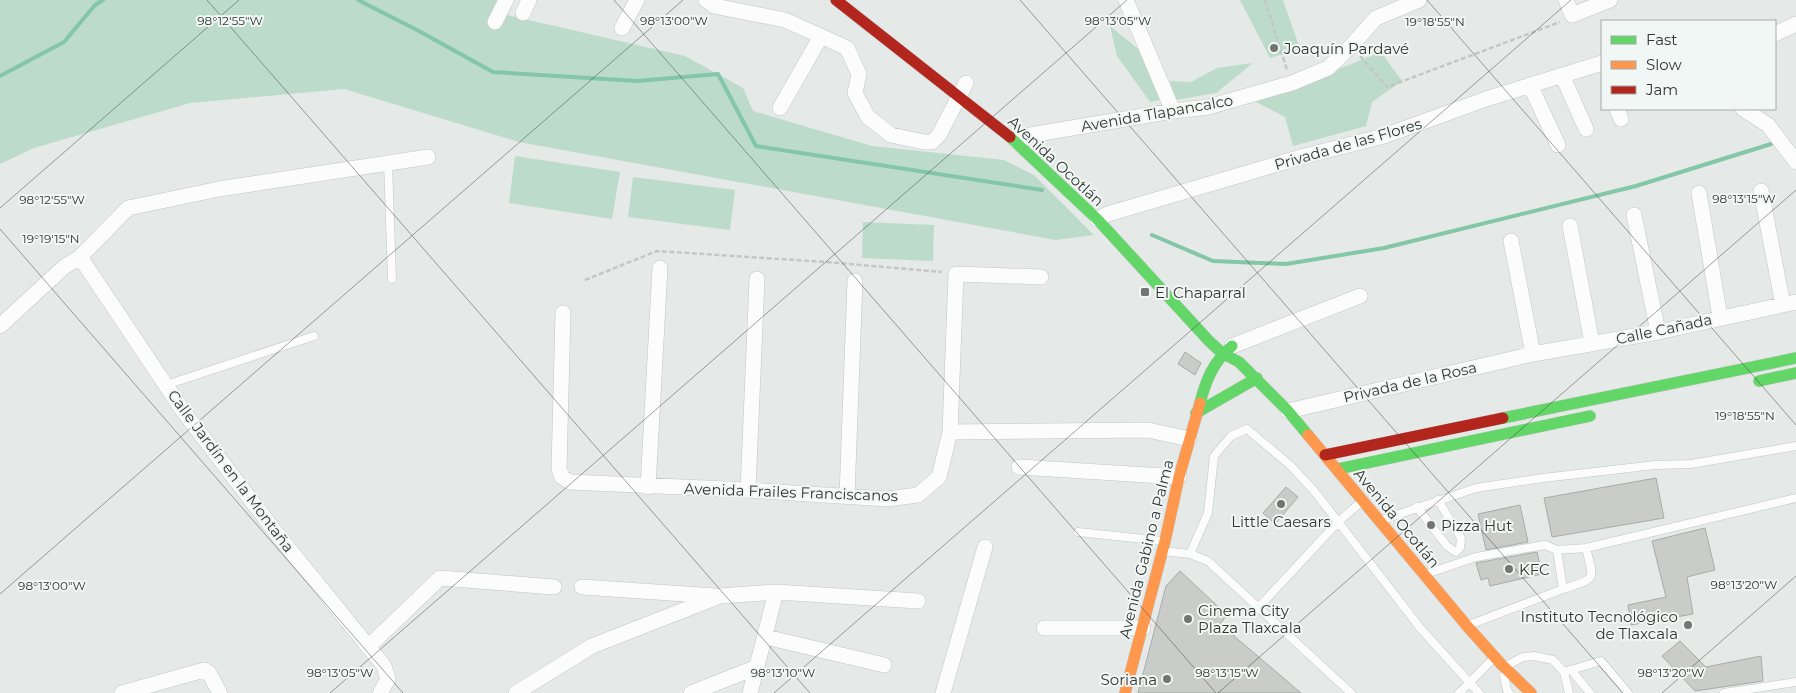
<svg xmlns="http://www.w3.org/2000/svg" width="1796" height="693" viewBox="0 0 1796 693" font-family="Montserrat,sans-serif">
	<style>
		.green { fill: #bcdbcb }
		.lines { fill: none; stroke-linecap: round; stroke-linejoin: round }
		.stream { stroke: #83c6a8; stroke-width: 4 }
		.building { fill: #caccca; stroke: #a8aba9 }
		.lane-casing { stroke: #c3c6c4; stroke-width: 9 }
		.street-casing { stroke: #c3c6c4; stroke-width: 16 }
		.fast-casing { stroke: #c3c6c4; stroke-width: 12 }
		.slow-casing { stroke: #c3c6c4; stroke-width: 12 }
		.jam-casing { stroke: #c3c6c4; stroke-width: 12 }
		.path { stroke: #c5c7c6; stroke-width: 2.5; stroke-dasharray: 5 2.5; stroke-linecap: butt }
		.lane { stroke: #fbfcfb; stroke-width: 8 }
		.street { stroke: #fbfcfb; stroke-width: 15 }
		.fast { stroke: #63d668; stroke-width: 11 }
		.slow { stroke: #ff974d; stroke-width: 11 }
		.jam { stroke: #b3261e; stroke-width: 11 }
		.ticks { fill: none; stroke: #343634; stroke-width: 1; stroke-opacity: 0.45 }
		.poi-dot { fill: #727573; stroke: #f1f7f4; stroke-width: 2 }
		.labels { text-anchor: middle; dominant-baseline: central; stroke-width: 4; stroke-linejoin: round; paint-order: stroke }
		.poi-label { font-size: 15px; fill: #343634; stroke: #f1f7f4; text-anchor: start }
		.street-label { font-size: 15px; fill: #343634; stroke: #f1f7f4 }
		.ticks-label { font-size: 12px; text-anchor: middle; fill: #343634; stroke: #f1f7f4; stroke-width: 4; stroke-linejoin: round; paint-order: stroke }
	</style>
	<rect width="100%" height="100%" fill="#e5e9e7"/>
	<!-- green -->
	<path class="green" d="M0,0h500l-6,12 191,44 58,32 10,23 119,35 132,14 30,15 60,60 -38,5 -537,-98 -175,-53 -154,14 -156,45 -34,16z
		M1240,0h43l17,49 -30,9z
		M1110,26l33,27 21,46 -14,3 -33,-46z
		M1381,52l21,29 -30,21 -6,24 -73,20 -8,-29 -29,-15z
		M1253,63l-37,30 -41,7 -5,-19 21,1 26,-14z
		M515,156l105,16 -8,47 -103,-16z
		M633,177l102,13 -5,40 -102,-13z
		M863,222l71,3 -1,36 -71,-3z"/>
	<g class="lines">
		<!-- stream -->
		<path class="stream" d="M358,0l59,30 76,42 144,9 81,-7 38,72 286,44
			M0,76l64,-34 31,-37 8,-5
			M1152,235l61,26 73,3 98,-16 252,-62 135,-42"/>
	</g>
	<!-- building -->
	<path class="building" d="M1185,352l16,11 -6,12 -17,-11z
		M1656,478l8,40 -112,19 -8,-39z
		M1286,487l12,10 -23,27 -12,-11z
		M1520,505l8,37 -42,8 -8,-36z
		M1705,528l10,42 -28,7 6,37 -62,11 -3,-20 38,-8 -14,-56z
		M1537,552l5,22 -52,12 -2,-8 -7,2 -5,-17z
		M1180,571l47,44 -7,9 81,69h-163l28,-107z
		M1680,641l26,26 55,-11 2,25 -68,10 -33,-35z"/>
	<g class="lines">
		<!-- lane casing -->
		<g class="lane-casing">
			<path id="lane" d="M388,163l4,116
				M166,385l148,-49
				M1417,507l30,39 9,6 4,-4 1,-10 -23,-38
				M1382,520l94,-32 67,-10 112,-13 36,-1 105,-18
				M1078,532l85,9
				M1163,551l27,3 18,7 143,132
				M1190,554l18,-41 6,-57 17,-20 16,-7 44,37 24,26 106,137 58,64
				M1426,574l50,-17 69,-12 12,5
				M1563,589c33,-11 32,-7 23,-41
				M1258,608l80,-86 23,-20
				M1469,625l94,-36 -6,-39 29,-2 210,-50
				M1506,666l17,-9 11,-1 19,4 11,12 5,21
				M1571,670l19,23
				M1564,672l37,-11 27,32
				M1504,676l3,14 2,3
				M1459,693l34,-34
				M1724,693l72,-11"/>
		</g>
		<!-- street casing -->
		<g class="street-casing">
			<path id="street" d="M706,0l8,6 71,14 62,28 12,26 -4,19 13,24 23,18 33,7h8l7,-7 27,-52
				M1126,0l47,111
				M1566,0l6,15 38,-15
				M523,13l6,-13
				M495,22l11,-22
				M622,28l15,-28
				M1775,34l21,-10
				M1562,75l24,54
				M1530,85l28,60
				M780,108l41,-72
				M1617,109l4,10
				M1743,109l25,16 28,37
				M1016,141l14,-6 143,-24 35,-4 84,-24 36,-15 23,-22 25,-28 43,-18
				M1761,191l22,114
				M1699,193l21,124
				M1634,215l24,117
				M1097,219l11,-5 193,-57 83,-21 102,-37 116,-36
				M1570,226l22,117
				M1511,241l22,113
				M80,257l103,154 94,123 107,132 4,13 -8,14
				M563,313l-4,156 3,8 8,5 178,8 139,9 31,-4 21,-18 11,-45 6,-158 85,3
				M0,326l64,-59 16,-10 48,-49 91,-19 209,-32
				M1232,346l128,-50
				M1288,411l245,-57 125,-22 138,-30
				M950,432l198,-2 41,9
				M1019,467l160,10
				M648,487l12,-219
				M748,490l9,-211
				M847,496l8,-215
				M582,587l133,9
				M1044,628h99
				M766,637l118,28
				M368,647l72,-69 114,9
				M122,693l82,-23 5,3 11,20
				M516,693l76,-47 128,-50 56,-4 142,9
				M691,693l66,-26
				M750,693l26,-101
				M943,693l42,-146"/>
		</g>
		<!-- fast casing -->
		<g class="fast-casing">
			<path id="fast" d="M1010,137l87,82 112,122 13,12 17,9 49,49 20,24
				M1759,381l37,-8
				M1200,403c6,-23 13,-41 32,-57
				M1196,413l61,-35
				M1503,418l293,-60
				M1338,469l252,-53"/>
		</g>
		<!-- slow casing -->
		<g class="slow-casing">
			<path id="slow" d="M1308,435l159,191 34,38 30,29
				M1125,693l40,-152 14,-64 21,-74"/>
		</g>
		<!-- jam casing -->
		<g class="jam-casing">
			<path id="jam" d="M836,0l174,137
				M1325,455l178,-37"/>
		</g>
		<!-- path -->
		<path class="path" d="M1265,0l22,70
			M1360,56l27,31 173,-65
			M585,280l72,-29 169,11 116,10"/>
		<!-- lane -->
		<use href="#lane" class="lane"/>
		<!-- street -->
		<use href="#street" class="street"/>
		<!-- fast -->
		<use href="#fast" class="fast"/>
		<!-- slow -->
		<use href="#slow" class="slow"/>
		<!-- jam -->
		<use href="#jam" class="jam"/>
	</g>
	<!-- ticks -->
	<path class="ticks" d="M207,0l603,693M614,0l602,693M1020,0l603,693M1427,0l369,425M0,208l239,-208M0,229l403,464M0,594l683,-594M330,693l797,-693M774,693l797,-693M1218,693l578,-503M1662,693l134,-117"/>
	<!-- markers -->
	<g class="poi-dot">
		<circle cx="1274" cy="48" r="5"/>
		<rect x="1140" y="287" width="10" height="10" rx="2.5"/>
		<circle cx="1281" cy="504" r="5"/>
		<circle cx="1431" cy="525" r="5"/>
		<circle cx="1509" cy="569" r="5"/>
		<circle cx="1188" cy="619" r="5"/>
		<circle cx="1688" cy="625" r="5"/>
		<circle cx="1167" cy="679" r="5"/>
	</g>
	<g class="labels">
		<!-- poi labels -->
		<g class="poi-label">
			<text x="1284" y="48">Joaquín Pardavé</text>
			<text x="1155" y="292">El Chaparral</text>
			<text x="1281" y="521" text-anchor="middle">Little Caesars</text>
			<text x="1441" y="525">Pizza Hut</text>
			<text x="1519" y="569">KFC</text>
			<text x="1198" y="610">Cinema City<tspan x="1198" dy="17">Plaza Tlaxcala</tspan></text>
			<text x="1678" y="616" text-anchor="end">Instituto Tecnológico<tspan x="1678" dy="17">de Tlaxcala</tspan></text>
			<text x="1157" y="679" text-anchor="end">Soriana</text>
		</g>
		<!-- street labels -->
		<g class="street-label">
			<text transform="translate(1157 113) rotate(-10)">Avenida Tlapancalco</text>
			<text transform="translate(1348 144) rotate(-16)">Privada de las Flores</text>
			<text transform="translate(1056 161) rotate(43)">Avenida Ocotlán</text>
			<text transform="translate(1664 329) rotate(-12)">Calle Cañada</text>
			<text transform="translate(1410 382) rotate(-13)">Privada de la Rosa</text>
			<text transform="translate(231 471) rotate(53)">Calle Jardín en la Montaña</text>
			<text transform="translate(791 492) rotate(2)">Avenida Frailes Franciscanos</text>
			<text transform="translate(1397 518) rotate(50)">Avenida Ocotlán</text>
			<text transform="translate(1146 549) rotate(-76)">Avenida Gabino a Palma</text>
		</g>
	</g>
	<g class="ticks-label">
		<text x="230" y="25">98°12'55"W</text>
		<text x="674" y="25">98°13'00"W</text>
		<text x="1118" y="25">98°13'05"W</text>
		<text x="1435" y="26">19°18'55"N</text>
		<text x="1744" y="203">98°13'15"W</text>
		<text x="52" y="204">98°12'55"W</text>
		<text x="51" y="243">19°19'15"N</text>
		<text x="1745" y="420">19°18'55"N</text>
		<text x="1744" y="589">98°13'20"W</text>
		<text x="52" y="590">98°13'00"W</text>
		<text x="340" y="677">98°13'05"W</text>
		<text x="783" y="677">98°13'10"W</text>
		<text x="1227" y="677">98°13'15"W</text>
		<text x="1671" y="677">98°13'20"W</text>
	</g>
	<!-- legend -->
	<rect x="1601" y="20" width="175" height="90" fill="#f1f7f4" stroke="#a5aaa7"/>
	<rect x="1611" y="36" width="25" height="8" fill="#63d668" stroke="#a5aaa7"/>
	<text x="1646" y="45" font-size="15" fill="#343634">Fast</text>
	<rect x="1611" y="61" width="25" height="8" fill="#ff974d" stroke="#a5aaa7"/>
	<text x="1646" y="70" font-size="15" fill="#343634">Slow</text>
	<rect x="1611" y="86" width="25" height="8" fill="#b3261e" stroke="#a5aaa7"/>
	<text x="1646" y="95" font-size="15" fill="#343634">Jam</text>
</svg>
